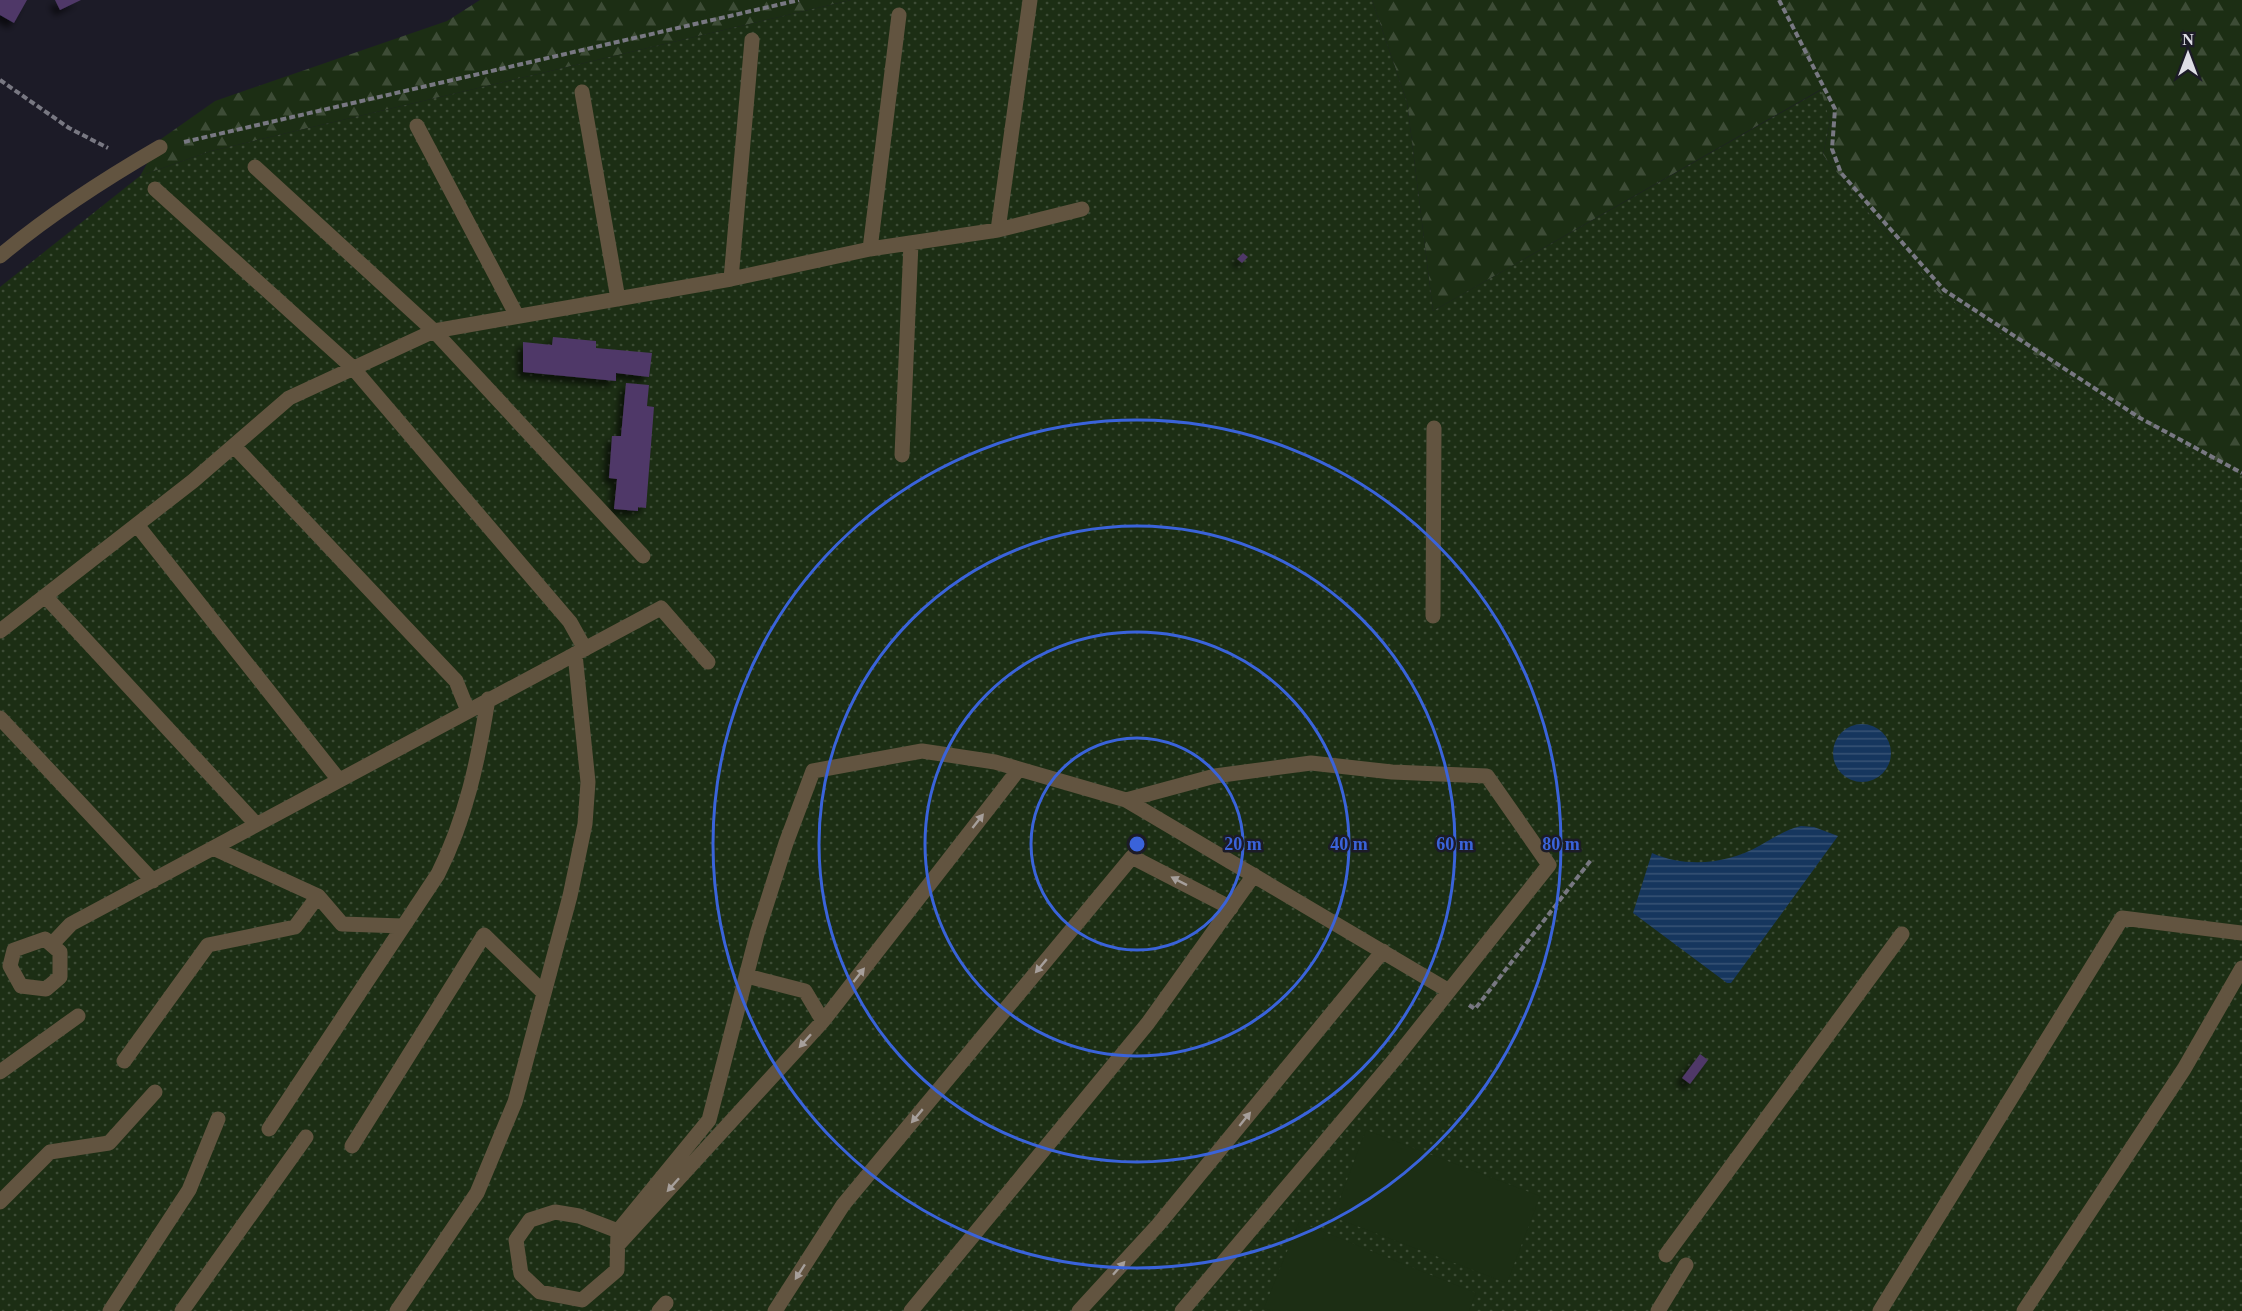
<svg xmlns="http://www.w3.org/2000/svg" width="2242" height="1311" viewBox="0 0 2242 1311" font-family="Georgia,serif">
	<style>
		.forest { fill: url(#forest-firs) }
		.park { fill: url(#park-dots) }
		.garden { fill: #1c2e14 }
		.water { fill: url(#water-rules) }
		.building { fill: #4f3967; filter: url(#shadow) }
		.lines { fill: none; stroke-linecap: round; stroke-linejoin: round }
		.path { stroke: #787882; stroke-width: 4; stroke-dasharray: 6 3; stroke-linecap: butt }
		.service { stroke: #625440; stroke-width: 15 }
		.minor { stroke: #625440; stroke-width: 15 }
		.oneway { fill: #a69f9b }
		.ring { fill: none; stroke: #3a63da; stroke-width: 3 }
		.centre { fill: #3a63da; stroke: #1c1b27; stroke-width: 3 }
		.ring-label { font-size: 18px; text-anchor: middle; font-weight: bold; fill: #3a63da; stroke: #1c1b27; stroke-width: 5; stroke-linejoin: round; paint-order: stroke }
	</style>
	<defs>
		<pattern id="forest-firs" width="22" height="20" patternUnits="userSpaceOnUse" patternTransform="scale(1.5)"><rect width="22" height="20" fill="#1c2e14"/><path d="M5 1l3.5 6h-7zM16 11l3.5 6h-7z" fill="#3d4c36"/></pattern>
		<pattern id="park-dots" width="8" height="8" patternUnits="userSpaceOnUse" patternTransform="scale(1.5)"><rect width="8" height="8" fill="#1c2e14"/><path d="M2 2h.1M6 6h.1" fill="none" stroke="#3d4c36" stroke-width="1.8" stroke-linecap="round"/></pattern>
		<pattern id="water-rules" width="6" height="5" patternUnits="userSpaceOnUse" patternTransform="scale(1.5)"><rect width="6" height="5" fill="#16365e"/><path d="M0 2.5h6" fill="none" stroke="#375375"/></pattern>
		<filter id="shadow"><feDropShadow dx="-5.5" dy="5.5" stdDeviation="3" flood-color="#0009"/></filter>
	</defs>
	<rect width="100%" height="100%" fill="#1c1b27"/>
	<!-- forest -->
	<path class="forest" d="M480,0h371l-640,151 -71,25 21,-37 54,-38 232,-80z
		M1372,0h870v475l-129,-69 -174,-113 -67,-76 -49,-62 7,-33 -10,-32 -387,221 -26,-209z"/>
	<!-- park -->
	<path class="park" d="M851,0h521l35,102 26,209 388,-221 9,32 -7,33 49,62 67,76 174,113 129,69v836h-2242v-1024l140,-111 71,-25z"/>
	<!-- garden -->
	<path class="garden" d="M1366,1130l174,66 -33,87 -174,-66z
		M1299,1222l177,71 -7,18h-196l-9,-3z"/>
	<!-- water -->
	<path class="water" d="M1833 753a29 29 0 1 1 58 0a29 29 0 1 1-58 0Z
		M1801,826l13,1 24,9 -107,147h-4l-94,-70 19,-60c34,15 75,11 107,-7 15,-8 25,-16 42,-20z"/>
	<!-- building -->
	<path class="building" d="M0,0h27l-13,23 -14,-8z
		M55,0h26l-21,10z
		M1243,253l5,4 -6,6 -5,-4z
		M553,337l43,4v7l56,5 -3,24 -33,-4v8l-93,-9v-30l29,3z
		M626,383l23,2 -2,21 7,1 -8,101 -8,-1v4l-24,-2 3,-30 -8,-1 3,-42h9z
		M1700,1054l8,6 -18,24 -8,-6z"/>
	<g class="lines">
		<!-- path -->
		<path class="path" d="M1779,0l56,109 -3,40 9,24 103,117 196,128 102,55
			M0,80l69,48 39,20
			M184,142l615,-142
			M1469,1005l6,4 116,-149"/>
		<!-- service -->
		<path class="service" d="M582,92l36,207
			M417,126l100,190
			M255,167l179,164 209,225
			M155,189l198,179 217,254 15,27
			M998,230l32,-230
			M870,249l29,-234
			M731,279l21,-239
			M234,446l222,235 12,30
			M902,455l9,-212
			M137,525l202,255
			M45,596l211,228
			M1433,616l1,-188
			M0,631l193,-150 96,-83 145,-67 297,-52 139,-30 128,-19 84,-21
			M0,718l153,163
			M1126,800l323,191
			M213,848l105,48 24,28 61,2
			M45,939l15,13v25l-14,12 -25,-3 -11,-20 4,-16z
			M53,943l18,-19 590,-316 47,54
			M823,1021l196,-252
			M124,1061l84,-116 87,-18 23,-31
			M0,1072l78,-56
			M269,1129l169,-255c28,-56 40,-113 50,-175
			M352,1146l132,-211 60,58
			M0,1202l50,-50 59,-9 46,-51
			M555,1212l24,4 39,15 -1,39 -35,30 -42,-8 -19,-18 -5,-34 14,-20z
			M618,1231l91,-111 48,-186 29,-91 27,-72 109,-20 73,11 131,38 89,-24 96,-13 81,9 95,4 62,89 -154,194 -213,252
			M617,1246l206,-225 -18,-30 -58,-15
			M1666,1255l236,-321
			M110,1311l79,-121 29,-71
			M182,1311l124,-174
			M397,1311l80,-118 38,-91 55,-206 15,-72 3,-42 -13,-128
			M659,1311l7,-8
			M775,1311l68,-106 289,-348 99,51
			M911,1311l237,-288 106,-148
			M1079,1311l79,-86 225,-274
			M1658,1311l28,-46
			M1880,1311l242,-393 120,15
			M2024,1311l160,-242 58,-101"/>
		<!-- minor -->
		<path class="minor" d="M0,256c50,-42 103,-76 160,-109"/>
	</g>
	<!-- one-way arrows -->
	<defs><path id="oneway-solid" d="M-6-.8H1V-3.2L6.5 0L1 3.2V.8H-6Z" transform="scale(1.5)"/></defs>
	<g class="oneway">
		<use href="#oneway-solid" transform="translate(978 821) rotate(-52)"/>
		<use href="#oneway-solid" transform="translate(1179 881) rotate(-153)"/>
		<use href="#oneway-solid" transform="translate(1041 966) rotate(130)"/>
		<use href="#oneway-solid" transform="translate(859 975) rotate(-52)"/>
		<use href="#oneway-solid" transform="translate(805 1041) rotate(132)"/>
		<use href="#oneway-solid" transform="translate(917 1116) rotate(130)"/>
		<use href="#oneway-solid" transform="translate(1245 1119) rotate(-51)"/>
		<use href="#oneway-solid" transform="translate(673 1185) rotate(132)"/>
		<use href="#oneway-solid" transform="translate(1119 1268) rotate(-48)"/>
		<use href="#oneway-solid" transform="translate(800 1272) rotate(123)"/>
	</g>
	<!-- distance rings -->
	<g class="ring">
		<circle cx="1137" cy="844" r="106"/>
		<circle cx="1137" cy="844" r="212"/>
		<circle cx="1137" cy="844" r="318"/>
		<circle cx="1137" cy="844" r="424"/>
	</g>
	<circle cx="1137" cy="844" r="9" class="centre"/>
	<g class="ring-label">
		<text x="1243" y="850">20 m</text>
		<text x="1349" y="850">40 m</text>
		<text x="1455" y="850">60 m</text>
		<text x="1561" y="850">80 m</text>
	</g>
	<!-- north arrow -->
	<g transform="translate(2188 54)" stroke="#1c1b27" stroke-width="4.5" paint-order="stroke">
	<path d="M0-4.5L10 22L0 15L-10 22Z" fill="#dddde5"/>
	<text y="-9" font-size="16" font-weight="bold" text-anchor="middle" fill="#dddde5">N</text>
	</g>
</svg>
